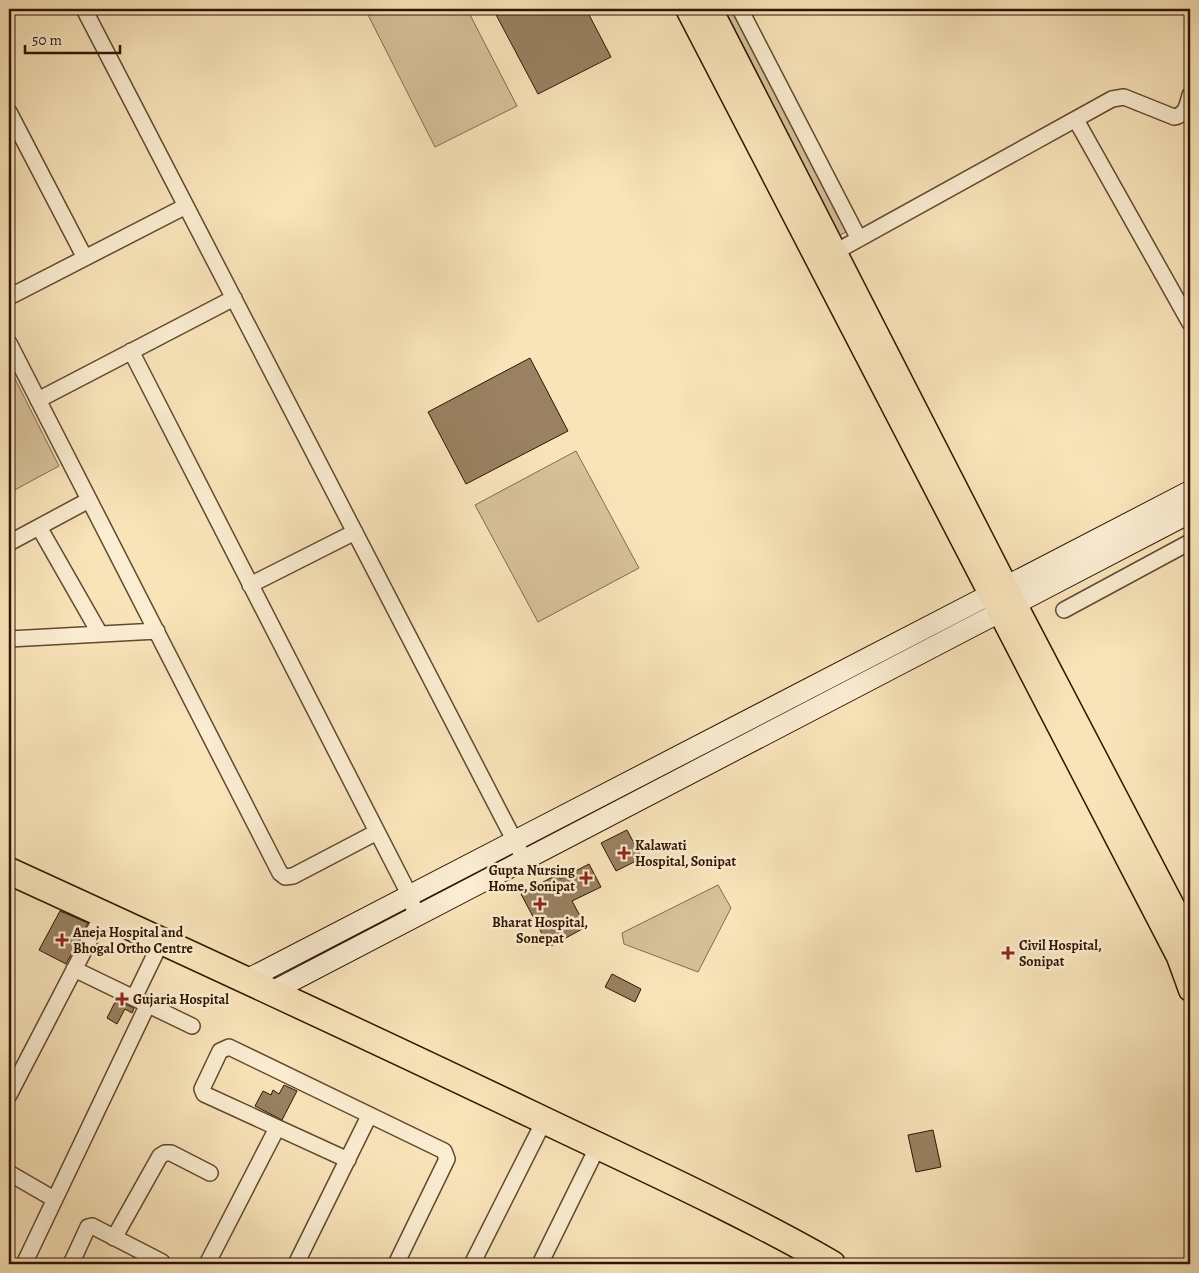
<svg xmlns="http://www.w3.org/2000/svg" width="1199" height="1273" viewBox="0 0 1199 1273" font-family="Alegreya,serif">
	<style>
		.green { fill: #d7c19a; stroke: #846b4d }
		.building { fill: #998161; stroke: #301500 }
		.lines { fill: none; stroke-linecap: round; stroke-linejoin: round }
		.street-casing { stroke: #62492e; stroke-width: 18 }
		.secondary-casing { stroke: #301500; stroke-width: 22 }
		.primary-casing { stroke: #301500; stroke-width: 25 }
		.highway-casing { stroke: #301500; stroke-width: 29 }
		.street { stroke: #fbedd2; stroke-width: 15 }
		.secondary { stroke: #fbedd2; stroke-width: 20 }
		.primary { stroke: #f9e4ba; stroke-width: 22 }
		.highway { stroke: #f9e4ba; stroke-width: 26 }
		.poi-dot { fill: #8f2418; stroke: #fbedd2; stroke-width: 2 }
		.labels { text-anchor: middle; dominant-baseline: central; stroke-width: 5; stroke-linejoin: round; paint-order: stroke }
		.poi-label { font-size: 14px; font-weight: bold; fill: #301500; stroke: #fbedd2; text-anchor: start }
	</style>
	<rect width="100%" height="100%" fill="#f9e4ba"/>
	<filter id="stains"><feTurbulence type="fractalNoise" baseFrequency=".004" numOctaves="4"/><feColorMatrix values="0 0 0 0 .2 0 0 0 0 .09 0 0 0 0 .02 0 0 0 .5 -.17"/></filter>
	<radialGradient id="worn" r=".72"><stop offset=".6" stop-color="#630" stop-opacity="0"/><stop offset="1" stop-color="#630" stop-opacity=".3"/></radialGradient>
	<!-- green -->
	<path class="green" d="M365,9h102l50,97 -82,41z
		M716,9h18l114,222 -14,7z
		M9,367l50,99 -50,27z
		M576,451l63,117 -101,54 -63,-117z
		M718,885l13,23 -33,64 -74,-28 -2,-11z"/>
	<!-- building -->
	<path class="building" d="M493,9h93l25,48 -73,37z
		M530,358l38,73 -102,53 -38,-72z
		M627,830l15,28 -26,13 -15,-28z
		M589,864l12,23 -29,14 14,26 -37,20 -28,-53 37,-20 2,5z
		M60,911l28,12 -22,41 -27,-14z
		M612,974l29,15 -6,13 -30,-15z
		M116,1000l18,8 -2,5 -7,-4 -8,15 -10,-6z
		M284,1085l13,6 -15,29 -27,-14 8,-15 8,4 2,-5 6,4z
		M933,1130l8,37 -25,5 -8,-37z"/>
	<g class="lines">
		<!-- street casing -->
		<g class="street-casing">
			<path id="street" d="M84,9l440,850
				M740,9l119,230
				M9,112l76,146
				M1076,120l114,203
				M828,256l284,-157 12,-2 50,20c12,-2 13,-11 16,-22
				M9,297l177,-91
				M9,343l271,530 5,4 8,-1 84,-44
				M131,351l279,545 6,20
				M38,400l196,-102
				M39,527l61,107
				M9,543l80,-43
				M250,585l105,-53
				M1064,610l126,-68
				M9,639l148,-8
				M74,969l118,57
				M134,998l28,-58
				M9,1095l94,-181
				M348,1160l-144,-66 -2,-5 18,-38 9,-4 215,104 3,8 -51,105
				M9,1173l45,26
				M114,1238l46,-82 5,-3h6l39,20
				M24,1264l124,-260
				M71,1264l17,-37 4,-1 70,36
				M207,1264l70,-136
				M296,1264l73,-148
				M472,1264l72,-143
				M540,1264l58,-118"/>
		</g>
		<!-- secondary casing -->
		<g class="secondary-casing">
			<path id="secondary" d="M248,979l942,-488
				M273,991l917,-478"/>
		</g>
		<!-- primary casing -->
		<g class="primary-casing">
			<path id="primary" d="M687,9l491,948 12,33
				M711,9l304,594 175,335"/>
		</g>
		<!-- highway casing -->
		<g class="highway-casing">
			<path id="highway" d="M9,871c175,80 350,161 524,244 100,48 203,94 299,149"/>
		</g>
		<!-- street -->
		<use href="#street" class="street"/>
		<!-- secondary -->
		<use href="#secondary" class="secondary"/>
		<!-- primary -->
		<use href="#primary" class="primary"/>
		<!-- highway -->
		<use href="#highway" class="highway"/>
	</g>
	<!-- markers -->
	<g class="poi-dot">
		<path d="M621.5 845.5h5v5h5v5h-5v5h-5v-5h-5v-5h5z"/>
		<path d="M583.5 870.5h5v5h5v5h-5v5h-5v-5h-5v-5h5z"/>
		<path d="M537.5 896.5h5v5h5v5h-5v5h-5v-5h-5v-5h5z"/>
		<path d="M59.5 932.5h5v5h5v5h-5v5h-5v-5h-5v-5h5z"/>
		<path d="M1005.5 945.5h5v5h5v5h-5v5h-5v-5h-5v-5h5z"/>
		<path d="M119.5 991.5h5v5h5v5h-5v5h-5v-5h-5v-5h5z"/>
	</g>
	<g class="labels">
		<!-- poi labels -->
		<g class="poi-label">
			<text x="635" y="845">Kalawati<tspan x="635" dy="16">Hospital, Sonipat</tspan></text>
			<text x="575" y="870" text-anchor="end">Gupta Nursing<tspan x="575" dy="16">Home, Sonipat</tspan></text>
			<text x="540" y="922" text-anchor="middle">Bharat Hospital,<tspan x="540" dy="16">Sonepat</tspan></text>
			<text x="73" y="932">Aneja Hospital and<tspan x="73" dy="16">Bhogal Ortho Centre</tspan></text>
			<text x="1019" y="945">Civil Hospital,<tspan x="1019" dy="16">Sonipat</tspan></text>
			<text x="133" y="999">Gujaria Hospital</text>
		</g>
	</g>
	<!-- margin -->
	<rect width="1199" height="1273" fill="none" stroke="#f9e4ba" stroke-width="30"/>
	<rect x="10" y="10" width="1179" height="1253" fill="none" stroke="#301500" stroke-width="2.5"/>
	<rect x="15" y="15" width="1169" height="1243" fill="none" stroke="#301500"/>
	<!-- scale -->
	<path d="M25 45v8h95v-8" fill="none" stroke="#301500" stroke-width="2.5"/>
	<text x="32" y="45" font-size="15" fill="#301500" stroke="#fbedd2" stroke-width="4" paint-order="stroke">50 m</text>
	<rect width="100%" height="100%" filter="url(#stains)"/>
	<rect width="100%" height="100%" fill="url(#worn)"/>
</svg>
